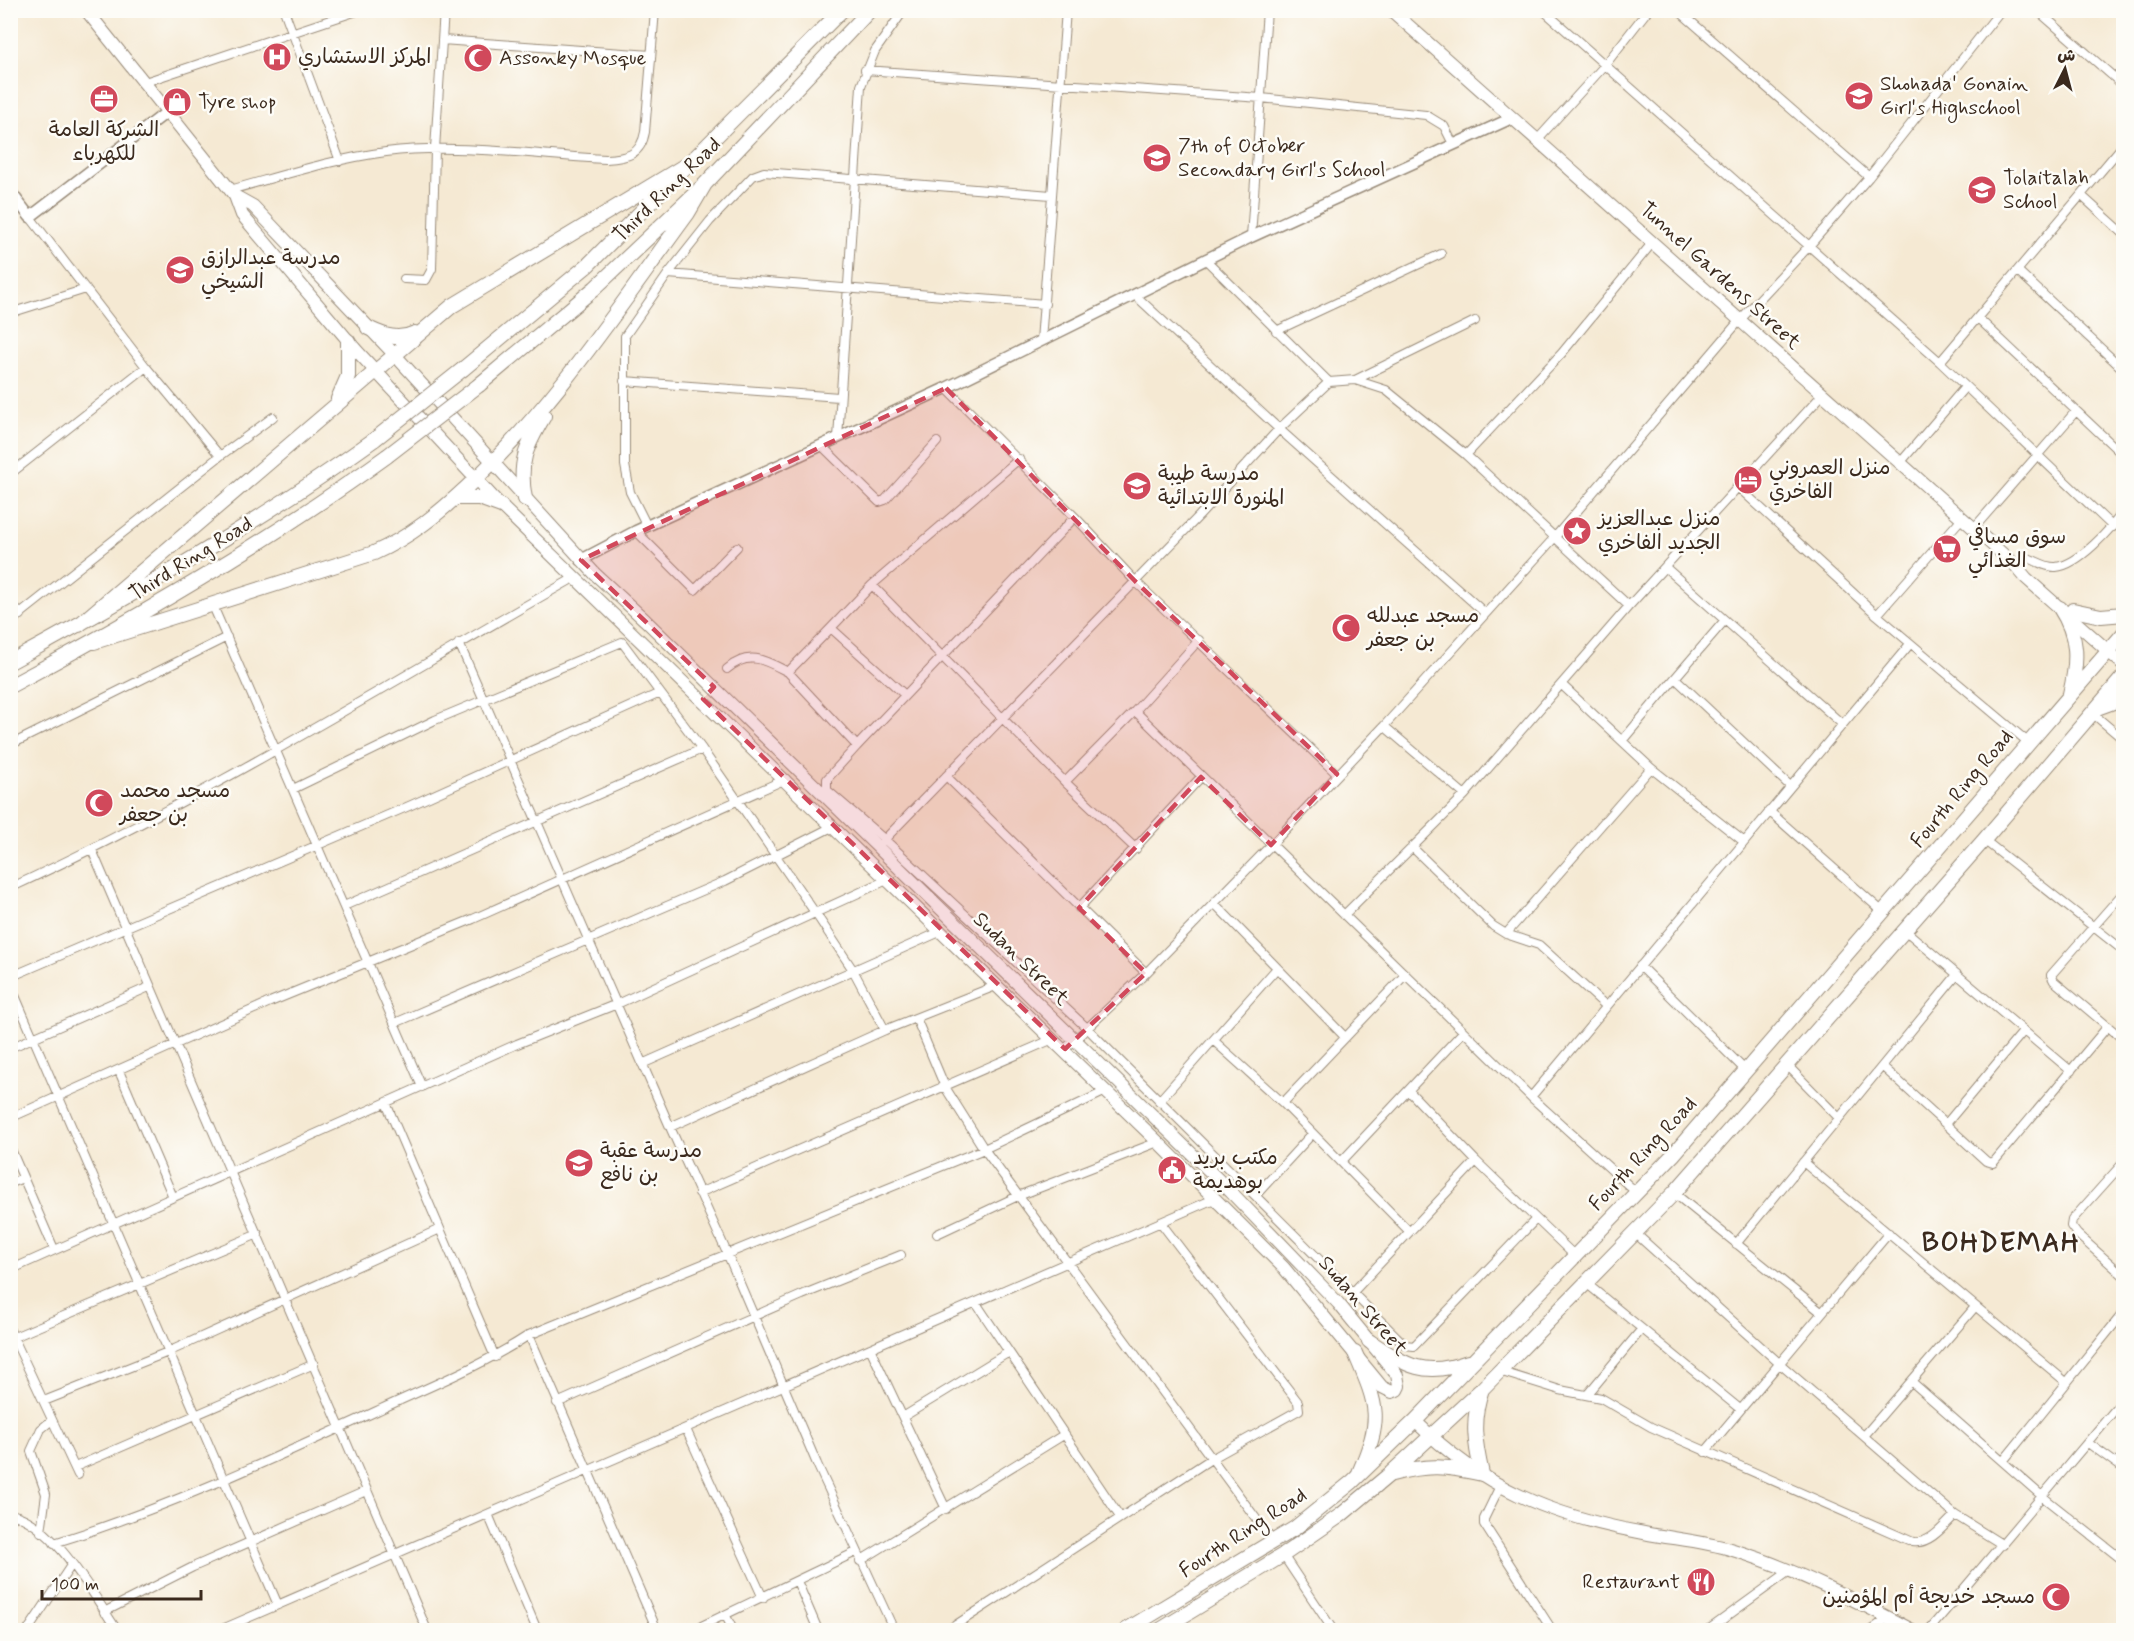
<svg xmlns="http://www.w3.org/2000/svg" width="2134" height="1641" viewBox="0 0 2134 1641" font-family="Mynerve,'Playpen Sans Arabic',sans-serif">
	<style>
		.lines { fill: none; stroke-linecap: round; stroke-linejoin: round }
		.minor-casing { stroke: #988a78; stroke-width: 10 }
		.tertiary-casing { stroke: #988a78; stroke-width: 13 }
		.secondary-casing { stroke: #988a78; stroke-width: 14 }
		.primary-casing { stroke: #988a78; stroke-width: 16 }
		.trunk-casing { stroke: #988a78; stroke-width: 16 }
		.minor { stroke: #fff; stroke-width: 8 }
		.tertiary { stroke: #fff; stroke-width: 10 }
		.secondary { stroke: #fff; stroke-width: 12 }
		.primary { stroke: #fff; stroke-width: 14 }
		.trunk { stroke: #fff; stroke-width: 14 }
		.trunk-bridge-casing { stroke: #988a78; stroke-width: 16; stroke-linecap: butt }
		.trunk-bridge { stroke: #fff; stroke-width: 14 }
		.marked { fill: #d1495b; fill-opacity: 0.2; stroke: #d1495b; stroke-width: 4.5; stroke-dasharray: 12 8; stroke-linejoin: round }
		.labels { text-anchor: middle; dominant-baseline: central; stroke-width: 5; stroke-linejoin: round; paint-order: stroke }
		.poi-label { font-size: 21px; fill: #3b2a1e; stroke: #fdfcf7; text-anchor: start }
		.street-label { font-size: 21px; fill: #3b2a1e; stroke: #fdfcf7 }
		.district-label { font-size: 27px; font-weight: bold; letter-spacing: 1.5px; fill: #3b2a1e; stroke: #fdfcf7 }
	</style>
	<rect width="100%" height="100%" fill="#fdfcf7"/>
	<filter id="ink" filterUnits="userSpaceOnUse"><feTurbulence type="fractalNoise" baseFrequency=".0167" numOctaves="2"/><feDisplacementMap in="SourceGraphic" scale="12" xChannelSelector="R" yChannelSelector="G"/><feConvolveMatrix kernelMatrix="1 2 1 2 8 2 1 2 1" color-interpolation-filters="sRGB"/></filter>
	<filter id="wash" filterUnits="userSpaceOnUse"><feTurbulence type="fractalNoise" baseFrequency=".008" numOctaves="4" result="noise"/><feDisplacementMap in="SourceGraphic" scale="24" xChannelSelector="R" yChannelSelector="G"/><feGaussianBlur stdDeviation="1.35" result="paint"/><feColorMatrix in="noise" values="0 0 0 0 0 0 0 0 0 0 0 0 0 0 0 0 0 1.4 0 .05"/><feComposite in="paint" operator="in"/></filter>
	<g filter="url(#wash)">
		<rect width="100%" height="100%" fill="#f5e9d3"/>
	</g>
	<g filter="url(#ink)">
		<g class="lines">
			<!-- minor casing -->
			<g class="minor-casing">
				<path id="minor" d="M284,10l56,151
					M1543,10l397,352 173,165
					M1678,10l191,167
					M2037,10l87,76
					M442,40l209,15
					M865,70l396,28 165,17 18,11 9,18
					M142,83l218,-73
					M1537,140l68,-75 43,-55
					M230,190c51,-14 103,-31 156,-38 70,-9 149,3 220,7 21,-1 35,-4 39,-27l10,-122
					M2082,196l42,38
					M30,217l116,150 74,89
					M1251,237l16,-227
					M1205,259l124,123
					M2018,271l106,99
					M668,274l377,30
					M404,279l22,1 6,-11 3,-120 9,-139
					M1136,296l143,133 206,184
					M10,313l76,-24
					M1978,318l146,138
					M1276,331l165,-77
					M1041,341l25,-331
					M1940,362l184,-218
					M1355,380l31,10 80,65 163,151
					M624,381l215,16
					M946,388l129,129 60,64 202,193
					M838,438l23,-352 14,-35 29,-41
					M822,446l57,56 6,-2 52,-58
					M1466,455l96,-102 91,-111
					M1900,463l65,-76
					M10,474l136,-107
					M1737,486l140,129 152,128
					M1075,517l-218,229 -30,33v11l57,49 204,190 317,316 9,1 122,-127
					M647,526l-17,-34 -5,-27v-129l43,-62 42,-53 43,-45 11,-4 287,23
					M1974,528l102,-117
					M636,531l59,59 42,-43
					M2015,565l10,-8c11,3 20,11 31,10 23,-2 56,-39 68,-57
					M1665,567l176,156
					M872,585l193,197 71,67
					M10,601l11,14
					M213,606l209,481
					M1877,615l85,-97
					M1725,620l-50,58 114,107
					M10,622l210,-166 53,-39
					M831,628l41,-43 147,-126
					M459,643l211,484 57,126 90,211 77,166
					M727,669c22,-19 38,-9 61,3
					M1562,685l89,83 92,73
					M1135,711l396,386 106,96
					M2091,712l33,28
					M1384,726l81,69
					M1622,741l53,-63
					M10,745l217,-108
					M857,746l-69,-74 43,-44 74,67
					M946,776l200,197
					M1065,782l70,-71 64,-71
					M293,789l142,-69 187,-78 80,107 114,165 37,56 32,60
					M1769,811l115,102
					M1984,840l140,111
					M882,842l317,-326 80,-87 50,-47 26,-2 120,-59
					M1412,847l81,79 13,8 33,11 67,61
					M92,850l335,780
					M10,888c196,-90 377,-204 564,-310
					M2124,892l-73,83 3,6 70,59
					M1214,903l130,133
					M344,906l358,-157
					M1079,908l122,-131
					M1344,915l121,-120 164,-189 194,-212
					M1906,931l165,140
					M1506,934l145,-166
					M1640,966l107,106
					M10,977l399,-171 251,-113
					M10,984l268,621
					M916,1018l29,69 39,62 290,394
					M395,1023l330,-142 109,-55
					M1213,1040l70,63 126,128
					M10,1048l139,-61
					M1065,1049l81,-76 125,-128 113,-119 171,-189 185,-217 70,-75 59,-68 132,-167
					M642,1064l300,-133
					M1787,1065l52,53
					M1882,1066l104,95 7,2 115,-137
					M119,1071l54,126
					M1409,1091l67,70 99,95
					M1531,1097l379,-453
					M1159,1101l118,-133
					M386,1103l109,254
					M1283,1103l121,-127
					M10,1118l260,-116 203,-83 313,-140
					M1946,1124l76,-91
					M670,1127l215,-97 113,-45
					M10,1147l44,102
					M1341,1162l122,-130
					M1803,1162l263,220
					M2124,1162l-52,58 -1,6 6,8 47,42
					M10,1183l13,-5
					M699,1193l354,-154
					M1674,1193l147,119
					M1256,1195l56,-61
					M1635,1233l144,130 176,152 48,30
					M937,1234l81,-38 140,-54
					M1736,1244l220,-268
					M10,1270l507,-226 100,-40 272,-125
					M1586,1283l154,126
					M1353,1292l123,-131
					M976,1303l144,214
					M10,1330l68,145
					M529,1335l128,295
					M14,1337l244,-103
					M870,1348l76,161
					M1499,1371l61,19 41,8 50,29 262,115c16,3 31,-16 42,-27
					M1912,1382l131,115 81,64
					M1587,1395l54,-65
					M44,1401l124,-49 272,-123
					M557,1403l245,-108 99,-40
					M903,1417l106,-65
					M686,1429l77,169
					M1864,1436l111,-129
					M2088,1443l36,26
					M1705,1452l184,-219
					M2004,1460l120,-148
					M75,1467l239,-103
					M1500,1486l-16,33v5l68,106
					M10,1514c44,8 84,82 107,116
					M488,1514l49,116
					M41,1532l5,-38 -15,-43 10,-22 11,-9
					M54,1543c111,-34 219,-84 325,-133 51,-24 103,-44 150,-75l455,-186 122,-58
					M1283,1555l50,75
					M860,1561l205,-127
					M797,1581l21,49
					M104,1612l89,-45 173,-76
					M726,1616l7,14
					M28,1630l44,-66
					M220,1630l994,-431
					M693,1630l163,-78
					M948,1630l263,-171 88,-49 -1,-8 -137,-179
					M1708,1630l80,-58
					M1871,1630l17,-12
					M1929,1630l195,-231"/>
			</g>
			<!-- tertiary casing -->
			<g class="tertiary-casing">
				<path id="tertiary" d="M10,191l20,26 137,-105
					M581,560l55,-29 310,-143 305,-151 261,-119"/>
			</g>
			<!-- secondary casing -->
			<g class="secondary-casing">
				<path id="secondary" d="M86,10l149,186 7,19 115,136 144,155 657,636 126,126 98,119 10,5 5,-2 2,-4 -2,-11 -59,-72 -107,-111 -586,-572 -50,-46 -201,-220 -141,-148 -18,-10
					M1391,10l624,555 11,13 98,87
					M1415,1421c68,67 136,95 229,112 30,6 60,8 89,17 62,19 122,50 179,80"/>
			</g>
			<!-- primary casing -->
			<g class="primary-casing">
				<path id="primary" d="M2060,608c19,29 18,53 10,86
					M2073,610l28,6 23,-2
					M2097,708l27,-10
					M1369,1341c38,25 55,37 99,21
					M1355,1353c23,54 28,64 4,120
					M1392,1474c36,-10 54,-8 90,0 -7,-30 -11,-54 0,-85
					M1126,1630l169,-102 57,-46 63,-61 258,-266 451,-522
					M1160,1630l123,-75 58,-40 49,-41 92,-85 192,-196 310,-353 140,-164"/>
			</g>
			<!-- trunk casing -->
			<g class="trunk-casing">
				<path id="trunk" d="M368,328c17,8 30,13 47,5
					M463,369l125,-104 254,-255
					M479,385l116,-97 110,-104 165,-174
					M338,399l10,-23v-35
					M455,498h24l22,8
					M525,499c-7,-37 1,-52 19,-83
					M79,625l373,-319 237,-143
					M94,642l280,-89c36,-16 64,-39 93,-66 87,-80 151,-179 221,-274l17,-29
					M10,662c126,-68 249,-140 365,-223
					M10,686c130,-69 258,-144 377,-230"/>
			</g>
			<!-- minor -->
			<use href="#minor" class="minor"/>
			<!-- tertiary -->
			<use href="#tertiary" class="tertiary"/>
			<!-- secondary -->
			<use href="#secondary" class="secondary"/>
			<!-- primary -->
			<use href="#primary" class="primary"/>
			<!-- trunk -->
			<use href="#trunk" class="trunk"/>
			<!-- trunk-bridge casing -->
			<g class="trunk-bridge-casing">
				<path id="trunk-bridge" d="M375,439l88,-70
					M387,456l92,-71"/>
			</g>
			<!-- trunk-bridge -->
			<use href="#trunk-bridge" class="trunk-bridge"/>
		</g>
	</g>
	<!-- marked area -->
	<path class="marked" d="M946,388l189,193 202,193 -66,71 -70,-68 -122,131 67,65 -81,76 -362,-350 11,-12 -133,-127z"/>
	<!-- icons -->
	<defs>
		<g id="hospital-disc" transform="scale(1.5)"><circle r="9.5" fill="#d1495b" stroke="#fdfcf7"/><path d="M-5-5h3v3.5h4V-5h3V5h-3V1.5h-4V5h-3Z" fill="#fff"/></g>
		<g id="mosque-disc" transform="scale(1.5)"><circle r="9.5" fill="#d1495b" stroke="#fdfcf7"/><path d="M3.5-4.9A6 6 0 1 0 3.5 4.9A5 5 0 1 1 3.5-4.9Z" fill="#fff"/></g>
		<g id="school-disc" transform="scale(1.5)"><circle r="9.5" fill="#d1495b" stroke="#fdfcf7"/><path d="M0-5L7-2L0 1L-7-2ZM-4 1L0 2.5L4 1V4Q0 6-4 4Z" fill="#fff"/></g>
		<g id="office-disc" transform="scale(1.5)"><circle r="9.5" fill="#d1495b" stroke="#fdfcf7"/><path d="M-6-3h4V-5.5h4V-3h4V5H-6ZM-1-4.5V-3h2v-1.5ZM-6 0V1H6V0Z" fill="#fff"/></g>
		<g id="shop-disc" transform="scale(1.5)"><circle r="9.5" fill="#d1495b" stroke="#fdfcf7"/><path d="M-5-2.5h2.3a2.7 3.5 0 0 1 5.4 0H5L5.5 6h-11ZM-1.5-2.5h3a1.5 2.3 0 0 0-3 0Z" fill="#fff"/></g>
		<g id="hotel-disc" transform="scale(1.5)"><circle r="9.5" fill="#d1495b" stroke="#fdfcf7"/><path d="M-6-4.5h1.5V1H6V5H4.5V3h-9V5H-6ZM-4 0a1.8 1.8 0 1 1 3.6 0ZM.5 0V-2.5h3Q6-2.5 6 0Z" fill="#fff"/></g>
		<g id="sight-disc" transform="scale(1.5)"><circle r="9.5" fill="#d1495b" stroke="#fdfcf7"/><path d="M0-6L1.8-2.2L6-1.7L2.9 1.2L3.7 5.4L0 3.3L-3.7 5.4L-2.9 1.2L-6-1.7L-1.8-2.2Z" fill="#fff"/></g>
		<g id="supermarket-disc" transform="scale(1.5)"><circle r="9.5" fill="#d1495b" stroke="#fdfcf7"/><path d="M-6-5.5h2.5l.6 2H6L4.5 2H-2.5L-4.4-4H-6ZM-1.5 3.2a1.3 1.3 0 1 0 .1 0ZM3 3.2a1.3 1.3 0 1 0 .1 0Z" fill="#fff"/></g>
		<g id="civic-disc" transform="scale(1.5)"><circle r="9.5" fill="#d1495b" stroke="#fdfcf7"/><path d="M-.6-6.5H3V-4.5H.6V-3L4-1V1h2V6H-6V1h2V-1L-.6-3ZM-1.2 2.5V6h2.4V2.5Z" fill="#fff"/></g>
		<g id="restaurant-disc" transform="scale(1.5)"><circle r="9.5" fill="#d1495b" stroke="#fdfcf7"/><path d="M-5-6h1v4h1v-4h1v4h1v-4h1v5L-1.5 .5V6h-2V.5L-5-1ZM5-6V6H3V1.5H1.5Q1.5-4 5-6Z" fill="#fff"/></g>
	</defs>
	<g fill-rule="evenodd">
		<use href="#hospital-disc" x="277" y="57"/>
		<use href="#mosque-disc" x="478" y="58"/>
		<use href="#school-disc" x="1859" y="96"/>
		<use href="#office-disc" x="104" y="99"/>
		<use href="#shop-disc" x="177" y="102"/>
		<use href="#school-disc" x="1157" y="158"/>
		<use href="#school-disc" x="1982" y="190"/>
		<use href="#school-disc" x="180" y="270"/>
		<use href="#hotel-disc" x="1748" y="480"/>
		<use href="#school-disc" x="1137" y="486"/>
		<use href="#sight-disc" x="1577" y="531"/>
		<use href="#supermarket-disc" x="1947" y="549"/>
		<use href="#mosque-disc" x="1346" y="628"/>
		<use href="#mosque-disc" x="99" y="803"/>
		<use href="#school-disc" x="579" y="1163"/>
		<use href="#civic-disc" x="1172" y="1170"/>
		<use href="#restaurant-disc" x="1701" y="1582"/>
		<use href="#mosque-disc" x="2056" y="1597"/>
	</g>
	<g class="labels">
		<!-- poi labels -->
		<g class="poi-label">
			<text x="298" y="57">المركز الاستشاري</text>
			<text x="499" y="58">Assonky Mosque</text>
			<text x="1880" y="84">Shohada' Gonain<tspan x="1880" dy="24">Girl's Highschool</tspan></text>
			<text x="198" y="102">Tyre shop</text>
			<text x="104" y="130" text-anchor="middle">الشركة العامة<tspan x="104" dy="24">للكهرباء</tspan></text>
			<text x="1178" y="146">7th of October<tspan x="1178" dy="24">Secondary Girl's School</tspan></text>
			<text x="2003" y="178">Tolaitalah<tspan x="2003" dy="24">School</tspan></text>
			<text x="201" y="258">مدرسة عبدالرازق<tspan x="201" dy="24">الشيخي</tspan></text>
			<text x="1769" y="468">منزل العمروني<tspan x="1769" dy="24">الفاخري</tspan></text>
			<text x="1158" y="474">مدرسة طيبة<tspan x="1158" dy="24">المنورة الابتدائية</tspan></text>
			<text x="1598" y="519">منزل عبدالعزيز<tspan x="1598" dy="24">الجديد الفاخري</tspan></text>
			<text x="1968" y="537">سوق مسافي<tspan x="1968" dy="24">الغذائي</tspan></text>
			<text x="1367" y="616">مسجد عبدلله<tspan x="1367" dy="24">بن جعفر</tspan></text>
			<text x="120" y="791">مسجد محمد<tspan x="120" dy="24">بن جعفر</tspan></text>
			<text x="600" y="1151">مدرسة عقبة<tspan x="600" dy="24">بن نافع</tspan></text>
			<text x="1193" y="1158">مكتب بريد<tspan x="1193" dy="24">بوهديمة</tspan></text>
			<text x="1680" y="1582" text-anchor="end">Restaurant</text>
			<text x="2035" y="1597" text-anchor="end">مسجد خديجة أم المؤمنين</text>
		</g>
		<!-- street labels -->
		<g class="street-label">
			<text transform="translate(667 190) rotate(-44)">Third Ring Road</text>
			<text transform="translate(1720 276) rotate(42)">Tunnel Gardens Street</text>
			<text transform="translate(191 559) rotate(-32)">Third Ring Road</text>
			<text transform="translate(1962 789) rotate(-50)">Fourth Ring Road</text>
			<text transform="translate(1021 959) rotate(44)">Sudan Street</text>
			<text transform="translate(1643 1154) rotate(-47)">Fourth Ring Road</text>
			<text transform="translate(1363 1306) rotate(49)">Sudan Street</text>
			<text transform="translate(1243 1533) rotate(-33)">Fourth Ring Road</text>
		</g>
		<!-- district labels -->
		<g class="district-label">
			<text x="2001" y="1243">BOHDEMAH</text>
		</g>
	</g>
	<!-- margin -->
	<rect width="2134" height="1641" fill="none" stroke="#fdfcf7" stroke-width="36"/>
	<!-- north arrow -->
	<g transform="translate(2065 69) rotate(6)" stroke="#fdfcf7" stroke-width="4.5" paint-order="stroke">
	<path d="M0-4.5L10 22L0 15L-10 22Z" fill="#3b2a1e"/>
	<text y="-9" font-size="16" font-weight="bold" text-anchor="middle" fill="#3b2a1e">ش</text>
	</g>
	<!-- scale -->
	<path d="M42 1590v9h159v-9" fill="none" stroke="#3b2a1e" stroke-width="3"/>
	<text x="51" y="1590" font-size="18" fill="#3b2a1e" stroke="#fdfcf7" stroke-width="4.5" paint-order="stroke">100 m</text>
</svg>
